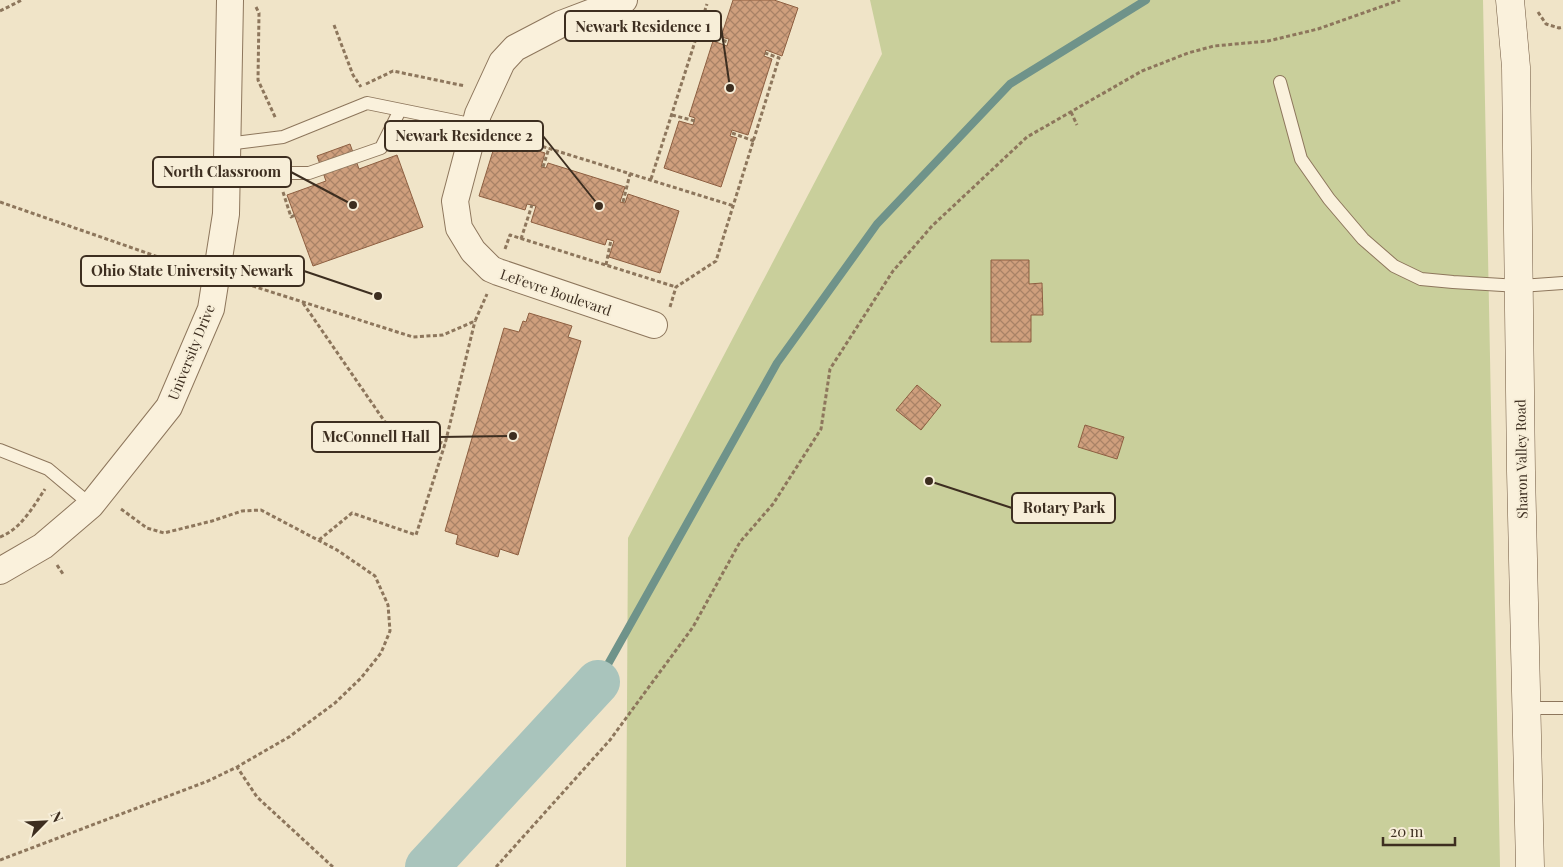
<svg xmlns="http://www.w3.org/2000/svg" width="1563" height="867" viewBox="0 0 1563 867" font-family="'Playfair Display',serif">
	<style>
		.green { fill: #c9cf9b }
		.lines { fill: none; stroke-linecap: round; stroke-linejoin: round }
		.stream { stroke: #6f938a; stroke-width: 8 }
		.river { stroke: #a9c4bc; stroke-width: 44 }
		.building { fill: url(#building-cross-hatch); stroke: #8d5f41 }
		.lane-casing { stroke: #8d765c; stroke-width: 14 }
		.street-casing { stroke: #8d765c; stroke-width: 28 }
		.secondary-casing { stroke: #6f573f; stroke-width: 29 }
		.path { stroke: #8d765c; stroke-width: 3; stroke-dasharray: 4 2.5; stroke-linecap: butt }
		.lane { stroke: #faf1dc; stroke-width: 12 }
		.street { stroke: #faf1dc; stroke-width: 26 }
		.secondary { stroke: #faf1dc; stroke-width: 28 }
		.labels { text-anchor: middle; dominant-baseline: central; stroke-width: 4; stroke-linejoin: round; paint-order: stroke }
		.street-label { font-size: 14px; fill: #3d2e20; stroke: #f7eed8 }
		.leader { fill: none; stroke: #3d2e20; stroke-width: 2 }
		.callout-dot { fill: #3d2e20; stroke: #f7eed8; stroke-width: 2 }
		.callout { fill: #f7eed8; stroke: #3d2e20; stroke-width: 2 }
		.callout-label { font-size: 15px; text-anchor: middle; font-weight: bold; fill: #3d2e20 }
	</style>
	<defs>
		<pattern id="building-cross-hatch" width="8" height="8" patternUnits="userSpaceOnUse" patternTransform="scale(1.25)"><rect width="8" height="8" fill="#cf9f7d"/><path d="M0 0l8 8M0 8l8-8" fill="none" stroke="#a98266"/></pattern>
	</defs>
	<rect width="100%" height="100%" fill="#f0e4c8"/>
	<!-- green -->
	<path class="green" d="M870,0h613l17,867h-874l2,-329 254,-484z"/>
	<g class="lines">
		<!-- stream -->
		<path class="stream" d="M598,682l179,-319 100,-139 133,-140 136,-84"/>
		<!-- river -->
		<path class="river" d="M427,867l171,-185"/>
	</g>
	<!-- building -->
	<path class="building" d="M733,0h41l24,8 -16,48 -16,-6 -2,6 8,3 -24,76 -16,-5 -2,6 7,2 -16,49 -57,-19 15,-47 14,4 2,-7 -6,-2 24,-75 14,5 2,-7 -8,-2z
		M497,138l48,15 -4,14 5,1 2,-5 77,24 -5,15 5,1 3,-9 51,17 -19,62 -51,-16 5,-16 -7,-2 -2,6 -74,-23 5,-16 -9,-2 -2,6 -46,-14z
		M350,144l9,25 38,-14 26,72 -110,39 -26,-71 39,-14 -9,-25z
		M991,260h38v24l13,-1 1,32h-12v27h-40z
		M529,313l43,13 -4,11 13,4 -63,214 -18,-6 -2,8 -42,-13 2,-9 -13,-4 59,-203 15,4 4,-11 3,1z
		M917,385l24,20 -20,25 -25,-20z
		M1085,425l39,12 -7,22 -39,-12z"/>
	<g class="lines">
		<!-- lane casing -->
		<g class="lane-casing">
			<path id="lane" d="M1280,82l21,77 28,40 34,40 31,27 27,13 32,3 66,4 44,-3
				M227,144l56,-7 84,-34 108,22
				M226,178l44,-5h39l72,-25 19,-38
				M0,450l48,19 43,36
				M1527,708h36"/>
		</g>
		<!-- street casing -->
		<g class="street-casing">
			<path id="street" d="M624,0l-63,24 -46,24 -13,14 -24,52 -23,87 4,27 14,23 18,18 7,3 156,53
				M0,571l43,-25 48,-41 78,-98 42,-98 15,-95 4,-214"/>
		</g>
		<!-- secondary casing -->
		<g class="secondary-casing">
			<path id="secondary" d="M1510,0l6,67 5,404 9,396"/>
		</g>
		<!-- path -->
		<path class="path" d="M256,7l3,6 -1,67 18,39
			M0,11l22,-11
			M1538,12l8,12 13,4 4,-1
			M334,25l19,50 8,12
			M698,32l30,10
			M366,84l27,-13 72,15
			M1071,112l6,13
			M672,115l23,6
			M499,133l235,73
			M732,133l22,8
			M543,167l6,-19
			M651,179l56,-175
			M283,192l8,25 4,-2
			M0,202l193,67
			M623,202l7,-28
			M521,239l11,-34
			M505,249l5,-14 166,52
			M606,265l5,-25
			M240,282l173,55 30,-2 32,-14 12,-27
			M303,303l82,119 60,22
			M670,307l6,-20 40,-26 63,-203 -14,-5
			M121,509l26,19 17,5 48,-12 30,-10 19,-1 76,40 38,26 13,29 2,26 -9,22 -20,25 -26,25 -46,34 -52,30
			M0,537c21,-8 33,-30 45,-48
			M319,540l33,-27 64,22 29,-91 30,-123
			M57,565l6,9
			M0,860l208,-79 29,-14 20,30 76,70
			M496,867l114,-127 83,-113 47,-85 33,-38 48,-75 9,-60 63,-98 39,-45 95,-89 115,-66 46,-18 26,-7 54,-5 50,-12 82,-29"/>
		<!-- lane -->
		<use href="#lane" class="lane"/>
		<!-- street -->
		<use href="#street" class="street"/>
		<!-- secondary -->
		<use href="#secondary" class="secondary"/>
	</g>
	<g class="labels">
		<!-- street labels -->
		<g class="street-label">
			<text transform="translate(556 292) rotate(19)">LeFevre Boulevard</text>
			<text transform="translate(191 352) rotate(-68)">University Drive</text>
			<text transform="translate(1521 459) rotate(-91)">Sharon Valley Road</text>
		</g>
	</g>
	<!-- callouts -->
	<path class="leader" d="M730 88L721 26M599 206L543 136M353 205L291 172M378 296L304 271M513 436L440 437M929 481L1012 508"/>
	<g class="callout-dot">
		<circle cx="730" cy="88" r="5"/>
		<circle cx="599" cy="206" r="5"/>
		<circle cx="353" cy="205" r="5"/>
		<circle cx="378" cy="296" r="5"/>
		<circle cx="513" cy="436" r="5"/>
		<circle cx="929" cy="481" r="5"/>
	</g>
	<g class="callout">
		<rect x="565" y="11" width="156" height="30" rx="5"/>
		<rect x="385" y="121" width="158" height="30" rx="5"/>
		<rect x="153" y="157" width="138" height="30" rx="5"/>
		<rect x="81" y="256" width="223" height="30" rx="5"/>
		<rect x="312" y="422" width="128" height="30" rx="5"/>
		<rect x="1012" y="493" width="103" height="30" rx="5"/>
	</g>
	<g class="callout-label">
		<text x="643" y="32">Newark Residence 1</text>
		<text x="464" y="141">Newark Residence 2</text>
		<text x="222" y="177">North Classroom</text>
		<text x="192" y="276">Ohio State University Newark</text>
		<text x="376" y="442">McConnell Hall</text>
		<text x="1064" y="513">Rotary Park</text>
	</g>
	<!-- north arrow -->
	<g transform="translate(45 822) rotate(66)" stroke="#f7eed8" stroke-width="4" paint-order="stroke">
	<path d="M0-4L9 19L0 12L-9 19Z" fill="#3d2e20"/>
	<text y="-8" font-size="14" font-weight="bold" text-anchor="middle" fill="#3d2e20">N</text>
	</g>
	<!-- scale -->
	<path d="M1383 837v8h72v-8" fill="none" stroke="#3d2e20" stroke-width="2.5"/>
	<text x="1390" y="837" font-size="15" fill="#3d2e20" stroke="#f7eed8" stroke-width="4" paint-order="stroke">20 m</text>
</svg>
